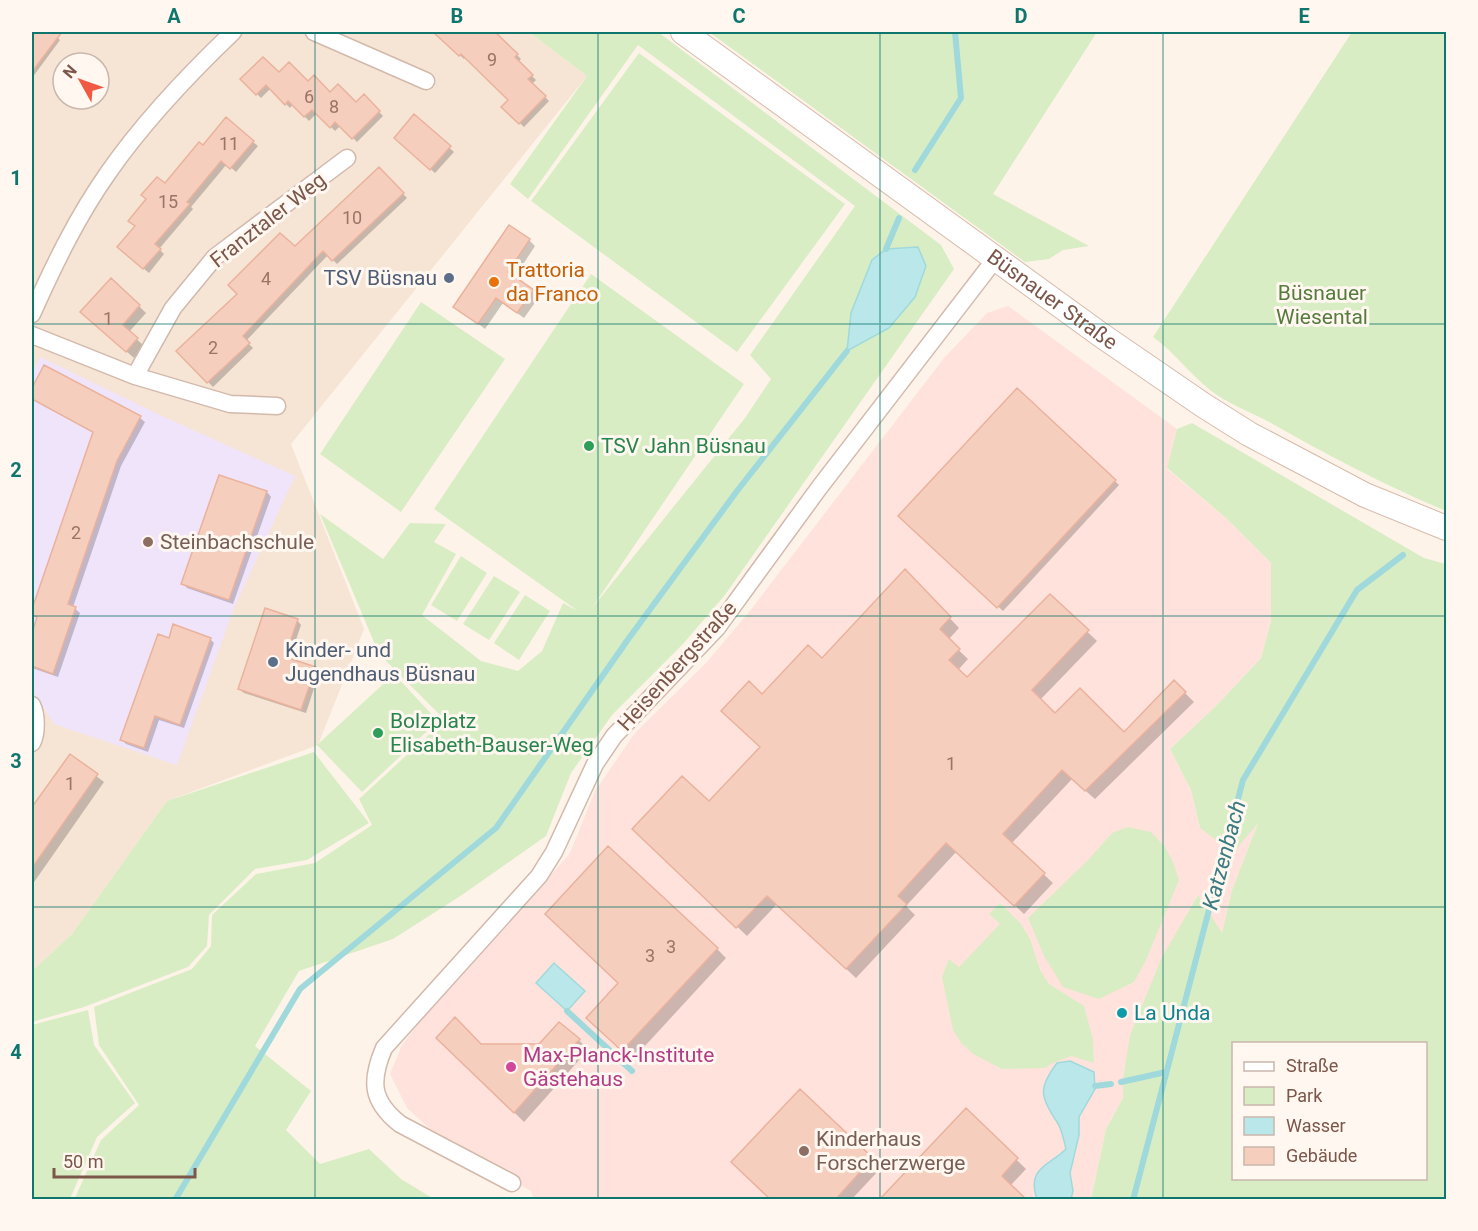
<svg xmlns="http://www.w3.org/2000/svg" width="1478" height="1231" viewBox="0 0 1478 1231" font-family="Roboto,sans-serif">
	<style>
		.residential { fill: #f6e4d5; fill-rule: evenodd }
		.commercial { fill: #ffe2db }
		.education { fill: #f0e4fb }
		.green { fill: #d9edc4; fill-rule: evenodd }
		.water { fill: #bae8ea; stroke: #9fd9dc; stroke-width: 1.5 }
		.shadow { fill: #0003 }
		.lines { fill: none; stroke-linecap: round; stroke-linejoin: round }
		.stream { stroke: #9fd9dc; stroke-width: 6 }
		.building { fill: #f6cebd; stroke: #eab29c; stroke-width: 1.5 }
		.street-casing { stroke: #d2b9ac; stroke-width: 19 }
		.secondary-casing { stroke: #d7bbab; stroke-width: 26 }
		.street { stroke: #fff; stroke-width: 16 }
		.secondary { stroke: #fff; stroke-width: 24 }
		.grid { fill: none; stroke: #0f766e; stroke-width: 1.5; stroke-opacity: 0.55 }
		.service-dot { fill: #5c6f8a; stroke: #fff7f0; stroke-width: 2 }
		.food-dot { fill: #e8710a; stroke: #fff7f0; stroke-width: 2 }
		.leisure-dot { fill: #2e9e5b; stroke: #fff7f0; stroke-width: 2 }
		.education-dot { fill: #8d6e63; stroke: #fff7f0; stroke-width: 2 }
		.culture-dot { fill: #0f9aa8; stroke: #fff7f0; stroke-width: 2 }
		.hotel-dot { fill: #d1479c; stroke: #fff7f0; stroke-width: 2 }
		.labels { text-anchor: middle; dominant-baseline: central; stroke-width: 6; stroke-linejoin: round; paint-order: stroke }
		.number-label { font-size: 18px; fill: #9a7466 }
		.street-label { font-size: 21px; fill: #7b5649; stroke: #fff7f0 }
		.food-label { font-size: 21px; fill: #c56008; stroke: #fff7f0; text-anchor: start }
		.service-label { font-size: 21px; fill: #4e5e75; stroke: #fff7f0; text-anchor: end }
		.park-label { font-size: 21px; fill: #557b3d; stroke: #fff7f0 }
		.leisure-label { font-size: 21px; fill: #27864d; stroke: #fff7f0; text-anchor: start }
		.education-label { font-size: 21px; fill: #785e54; stroke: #fff7f0; text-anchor: start }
		.culture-label { font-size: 21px; fill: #0d838f; stroke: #fff7f0; text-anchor: start }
		.hotel-label { font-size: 21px; fill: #b23c85; stroke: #fff7f0; text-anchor: start }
		.water-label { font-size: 22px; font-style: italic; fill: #3b7c81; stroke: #fff7f0 }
		.neatline { fill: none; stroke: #0f766e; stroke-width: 2 }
		.grid-label { font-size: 20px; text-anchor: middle; font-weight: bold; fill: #0f766e }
	</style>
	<rect width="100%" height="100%" fill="#fef3e8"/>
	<!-- residential -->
	<path class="residential" d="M32,32h497l58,44 -296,368 73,185 -46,116 -151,56 -95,133 -40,37zM63,63h36v36h-36z"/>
	<!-- commercial -->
	<path class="commercial" d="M1008,306l169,123 -10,40 60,50 44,44v58l-10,37 -45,48 -46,43 21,41 9,38 59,-8 -27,70 -10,44 -25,-39 -74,184v19l-17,31 -15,70h-558l-2,-8 -46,-25 -45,-28 -33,-30 -17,-34 12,-29 43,-56 56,-57 69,-79 25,-62 40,-58 72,-71 42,-50 195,-254 43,-45z"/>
	<!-- education -->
	<path class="education" d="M40,357l120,58 135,61 -61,132 -57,157 -123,-41 -22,-35v-315z"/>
	<!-- green -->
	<path class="green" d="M529,32h129l283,213 13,24 -229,326 -42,49 -71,71 -41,58 -25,63 -84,59 -69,44 -94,32 -44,75 56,45 -25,39 34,34 49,-15 32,30 33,20 -360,1 27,-60 38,-35 -40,-60 -5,-38 98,-38 19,-23 1,-31 44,-41 59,-11 57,-38 -13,-26 86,-79 -66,-66 -59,-140 63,45 27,-36 36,1 -12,18 22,12 -34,61 59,46 37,10 24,-20 21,-48 15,8 -144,-102 157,-235 153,110 -152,224 153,-190 26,-39 -21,-24 105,-149 -217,-161 -110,154 -18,-15 77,-108z
		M709,32h388l-104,162 96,52 -26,4 -14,9 -24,3z
		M1352,32h94v479c-60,-25 -119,-56 -175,-88 -20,-11 -43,-19 -61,-33 -20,-16 -36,-38 -57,-53z
		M639,53l206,151 -108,148 -206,-151z
		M421,302l84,57 -104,153 -81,-58z
		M1192,423l232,135 22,6v635h-355l15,-70 17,-31v-19l7,-44 31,-76 37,-64 24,38 10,-43 26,-67 -25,30 -33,-25 -9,-38 -21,-41 46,-43 45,-48 10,-37v-58l-44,-44 -60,-51 10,-39zM1234,1044h192v134h-192z
		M461,556l26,17 -30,48 -26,-16z
		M494,576l26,16 -31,48 -26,-16z
		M525,595l25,16 -31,49 -25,-17z
		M394,674l44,47 -76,71 -45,-47z
		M314,752l55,71 -62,37 -52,9 -46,46 -2,31 -19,21 -104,40 -52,15v-51l40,-37 95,-133z
		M1128,827l23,5 14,15 8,15 6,18 -33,80 -12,22 -35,17 -36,-12 -19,-31 -16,-38 61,-59 23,-26z
		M1000,903l21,21 9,15 10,31 9,14 35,22 9,34 1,23 -23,-7 -20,8 -6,4 -43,1 -29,-15 -12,-11 -8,-13 -11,-53 7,-18 10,8 41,-43 -11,-10z
		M88,1010l6,35 41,58 -38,34 -27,62h-38v-174z"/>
	<!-- water -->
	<path class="water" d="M918,247l8,19 -11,31 -26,31 -42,23 4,-38 21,-53 14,-11z
		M554,963l31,28 -18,20 -31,-28z
		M1070,1061l24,11 1,17 -16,28v18l-9,38 3,18 -2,8h-34c-11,-31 12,-33 29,-50 -2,-8 -4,-20 -9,-27 -17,-25 -19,-34 0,-59z"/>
	<!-- shadow -->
	<path class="shadow" d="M32,32h28l-4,4 4,4 -28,38z
		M434,32h51l8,7 4,-4 24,24 -3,3 18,18 -4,4 17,17 -25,26 -21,-20 7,-7 -44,-43 -2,2z
		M279,75l29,8 48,21 8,-8 19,20 -26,26 -16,-17 -6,6 -18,-18 -8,8 -16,-17 -3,4 -19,-20 -10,10 -19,-19z
		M414,116l40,36 -19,21 -35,-31z
		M253,142l5,4 -22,26 -9,-8 -36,43 2,2 -34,40 5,5 -15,19 -26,-22 13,-25 29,-41 38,-37z
		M379,169l28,29 -70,66 -9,-9 -82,86 7,7 -40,39 -35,-36 117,-103z
		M529,240l6,6 -21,32 25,19 -15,21 -21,-15 -18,26 -30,-23z
		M139,306l7,7 -17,19 15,14 -10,12 -45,-40z
		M44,367l96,51 5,4 -24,44 -48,141 7,6 -22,64 -26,-9v-31l6,-18 -6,-5 62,-181 -62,-34v-7z
		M1017,390l102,95 -116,126 -103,-95z
		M220,477l47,15 4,5 -38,107 -46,-16 -4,-5z
		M914,580l45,48 -11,12 20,19 -10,11 9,9 83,-83 47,45 -57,59 15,15 69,19 50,-52 20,20 -99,97 -23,-20 -61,65 42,39 -29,31 -67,-63 -51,55 9,9 -59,63 -79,-74 -30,32 -103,-98 65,-35 52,-56 1,-51 60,-36z
		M297,620l4,5 -12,35 26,9 4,4 -13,40 -62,-20 -5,-4z
		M210,639l4,4 -30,85 -25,-8 -11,32 -22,-8 -4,-4 48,-100z
		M70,756l34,26 -72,103v-75z
		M717,949l9,9 -94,102 -34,-32z
		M559,1024l30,25 -65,73 -86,-85 42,8h60z
		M966,1111l60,58 -16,17 -129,14z
		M872,1159l9,9 -30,32h-79z"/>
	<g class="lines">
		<!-- stream -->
		<path class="stream" d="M915,170l46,-72 -6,-66
			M886,249l13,-31
			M567,1011l65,60
			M1121,1082l45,-10
			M1095,1086l16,-2
			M175,1200l125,-211 196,-161 133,-190 108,-147 110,-140
			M1133,1200l110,-420 114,-190 46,-35"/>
	</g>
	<!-- building -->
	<path class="building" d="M32,32h30l-30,40z
		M433,32h62l23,22 -3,3 18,18 -5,4 18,17 -27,28 -18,-17 7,-7 -47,-46 -2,2z
		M263,57l16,15 10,-10 19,19 6,-6 16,17 8,-8 18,18 8,-8 16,17 -28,28 -17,-17 -5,6 -18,-18 -8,7 -16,-16 -3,4 -19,-20 -10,10 -16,-16z
		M414,114l37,32 -21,24 -36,-32z
		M226,117l28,24 -24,28 -9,-8 -34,41 3,2 -35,40 6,5 -18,20 -26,-22 18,-21 -7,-5 18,-22 -5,-4 16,-18 8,6 34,-41 4,3z
		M379,167l25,26 -72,68 -9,-10 -80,85 7,7 -43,40 -31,-32 61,-57 -9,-9 52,-52 15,13z
		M509,225l21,14 -22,33 26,18 -17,23 -21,-15 -18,26 -25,-17z
		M111,278l29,27 -17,20 15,13 -12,14 -46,-40z
		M44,365l97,51 -24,45 -49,143 8,3 -23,67 -21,-8v-33l5,-16 -5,-2v-6l61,-177 -61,-33v-11z
		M1017,388l99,92 -119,128 -99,-92z
		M219,475l48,16 -38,109 -48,-16z
		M905,569l46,48 -11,12 20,20 -11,11 18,17 83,-83 39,36 -57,60 23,23 25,-25 44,44 50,-52 12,12 -101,99 -23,-21 -59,64 42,39 -31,33 -68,-63 -48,53 9,8 -61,65 -79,-73 -31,32 -104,-99 50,-53 27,25 51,-54 -39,-36 28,-30 13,13 46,-49 14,13z
		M265,608l33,11 -13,38 31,10 -15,43 -63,-21z
		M173,624l38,14 -31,87 -25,-9 -11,32 -24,-8 38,-106 11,4z
		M70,754l28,20 -66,94v-61z
		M608,846l110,102 -96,103 -36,-33 32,-35 -73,-69z
		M455,1017l26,27h58l20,-22 21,17 -66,74 -78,-75z
		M800,1089l73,69 -38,42h-64l-40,-38z
		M966,1108l52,50 -16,18 25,24h-148z"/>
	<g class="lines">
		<!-- street casing -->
		<g class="street-casing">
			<path id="street" d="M314,32l112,49
				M32,314c22,-49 45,-97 76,-141 36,-52 80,-98 125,-141
				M32,335l103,41 95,28 47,2
				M135,376l38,-68 42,-51 132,-99
				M32,705c5,10 5,29 0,38
				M512,1183l-112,-59c-29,-23 -30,-43 -16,-76l155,-172 15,-24 41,-88 19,-28 103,-108 102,-140 177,-230"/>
		</g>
		<!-- secondary casing -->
		<g class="secondary-casing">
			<g id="secondary">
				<path id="s1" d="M683,32l418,303 102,70 46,29 116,61 81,33"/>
			</g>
		</g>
		<!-- street -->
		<use href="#street" class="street"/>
		<!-- secondary -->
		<use href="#secondary" class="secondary"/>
	</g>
	<!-- grid -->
	<path class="grid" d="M315,32v1168M598,32v1168M880,32v1168M1163,32v1168M32,324h1414M32,616h1414M32,907h1414"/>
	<!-- markers -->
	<g class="service-dot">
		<circle cx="449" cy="278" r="6"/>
		<circle cx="273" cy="662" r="6"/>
	</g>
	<circle class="food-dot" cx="494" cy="282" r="6"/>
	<g class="leisure-dot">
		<circle cx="589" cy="446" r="6"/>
		<circle cx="378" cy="733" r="6"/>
	</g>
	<g class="education-dot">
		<circle cx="148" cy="542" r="6"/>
		<circle cx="804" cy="1151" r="6"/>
	</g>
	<circle class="culture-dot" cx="1122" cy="1013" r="6"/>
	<circle class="hotel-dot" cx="511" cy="1067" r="6"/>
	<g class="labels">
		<!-- number labels -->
		<g class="number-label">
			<text x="492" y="59">9</text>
			<text x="309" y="96">6</text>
			<text x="334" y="106">8</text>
			<text x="229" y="143">11</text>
			<text x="168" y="201">15</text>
			<text x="352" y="217">10</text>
			<text x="266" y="278">4</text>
			<text x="108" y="318">1</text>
			<text x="213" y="347">2</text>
			<text x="76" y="532">2</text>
			<text x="951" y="763">1</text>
			<text x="70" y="783">1</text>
			<text x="671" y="946">3</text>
			<text x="650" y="955">3</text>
		</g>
		<!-- street labels -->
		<g class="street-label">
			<text transform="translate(268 220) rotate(-38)">Franztaler Weg</text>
			<text stroke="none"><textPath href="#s1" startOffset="456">Büsnauer Straße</textPath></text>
			<text transform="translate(677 666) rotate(-48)">Heisenbergstraße</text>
		</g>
		<!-- food labels -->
		<g class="food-label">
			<text x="506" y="270">Trattoria<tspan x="506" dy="24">da Franco</tspan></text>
		</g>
		<!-- service labels -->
		<g class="service-label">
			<text x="437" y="278">TSV Büsnau</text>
			<text x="285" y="650" text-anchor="start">Kinder- und<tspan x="285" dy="24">Jugendhaus Büsnau</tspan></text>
		</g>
		<!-- park labels -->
		<g class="park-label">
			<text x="1322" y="293">Büsnauer<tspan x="1322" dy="24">Wiesental</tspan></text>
		</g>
		<!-- leisure labels -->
		<g class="leisure-label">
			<text x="601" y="446">TSV Jahn Büsnau</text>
			<text x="390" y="721">Bolzplatz<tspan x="390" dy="24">Elisabeth-Bauser-Weg</tspan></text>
		</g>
		<!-- education labels -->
		<g class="education-label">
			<text x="160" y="542">Steinbachschule</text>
			<text x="816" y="1139">Kinderhaus<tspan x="816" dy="24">Forscherzwerge</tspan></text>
		</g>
		<!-- culture labels -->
		<g class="culture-label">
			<text x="1134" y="1013">La Unda</text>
		</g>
		<!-- hotel labels -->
		<g class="hotel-label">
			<text x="523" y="1055">Max-Planck-Institute<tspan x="523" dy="24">Gästehaus</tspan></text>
		</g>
		<!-- water labels -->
		<g class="water-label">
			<text transform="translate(1224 855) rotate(-75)">Katzenbach</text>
		</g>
	</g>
	<!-- border -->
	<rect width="1478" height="1231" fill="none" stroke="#fff7f0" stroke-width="66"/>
	<!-- legend -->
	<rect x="1232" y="1042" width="195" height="138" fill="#fff7f0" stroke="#cab7ad" stroke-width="1.5"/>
	<rect x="1244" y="1062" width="30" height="9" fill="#ffffff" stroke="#cab7ad" stroke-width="1.5"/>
	<text x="1286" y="1072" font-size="18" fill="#7b5649">Straße</text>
	<rect x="1244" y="1087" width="30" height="18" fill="#d9edc4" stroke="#cab7ad" stroke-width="1.5"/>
	<text x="1286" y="1102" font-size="18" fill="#7b5649">Park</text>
	<rect x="1244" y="1117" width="30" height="18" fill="#bae8ea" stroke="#cab7ad" stroke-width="1.5"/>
	<text x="1286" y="1132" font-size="18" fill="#7b5649">Wasser</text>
	<rect x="1244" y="1147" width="30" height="18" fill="#f6cebd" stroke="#cab7ad" stroke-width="1.5"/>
	<text x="1286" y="1162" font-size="18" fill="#7b5649">Gebäude</text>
	<!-- north arrow -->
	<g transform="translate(81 81) rotate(310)"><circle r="28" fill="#fff7f0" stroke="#cab7ad" stroke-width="1.5"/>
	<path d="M0-4.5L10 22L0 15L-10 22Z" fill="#f05a44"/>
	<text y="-9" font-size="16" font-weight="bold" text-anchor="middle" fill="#7b5649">N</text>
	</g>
	<!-- scale -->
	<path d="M54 1168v9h141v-9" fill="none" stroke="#7b5649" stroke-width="3"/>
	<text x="63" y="1168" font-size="18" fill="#7b5649" stroke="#fff7f0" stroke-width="4.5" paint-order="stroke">50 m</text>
	<rect x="33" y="33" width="1412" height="1165" class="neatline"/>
	<g class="grid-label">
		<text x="174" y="23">A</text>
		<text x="457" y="23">B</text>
		<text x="739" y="23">C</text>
		<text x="1021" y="23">D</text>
		<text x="1304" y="23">E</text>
		<text x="16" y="185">1</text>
		<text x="16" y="477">2</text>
		<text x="16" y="768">3</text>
		<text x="16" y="1059">4</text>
	</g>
</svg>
